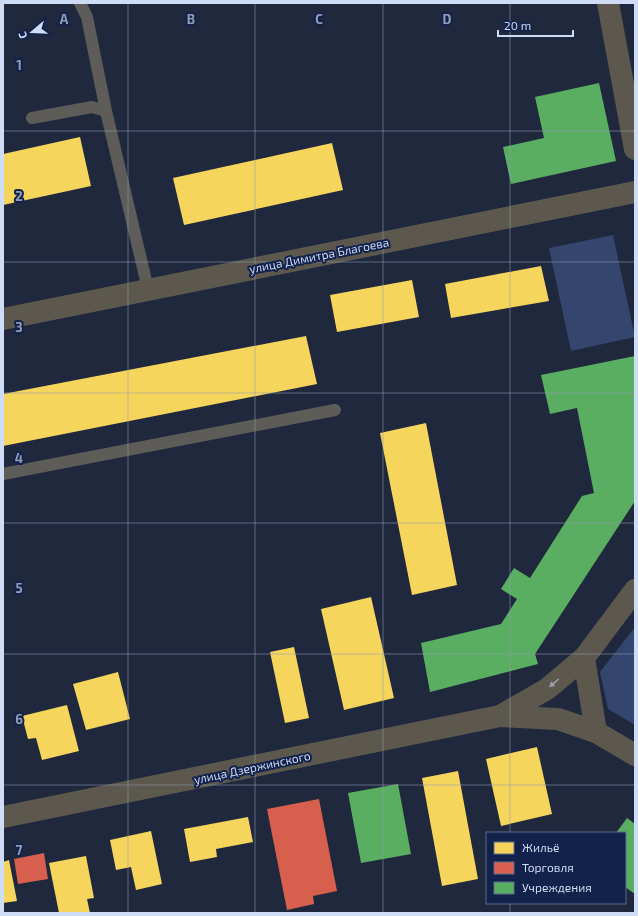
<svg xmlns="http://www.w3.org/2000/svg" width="638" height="916" viewBox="0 0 638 916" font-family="'Exo 2',sans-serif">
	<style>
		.green { fill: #34456e }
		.homes { fill: #f6d55c }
		.shops { fill: #d6604d }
		.public { fill: #5aae61 }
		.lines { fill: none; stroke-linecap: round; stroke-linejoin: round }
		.lane { stroke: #5e5c58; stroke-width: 12 }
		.secondary { stroke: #5c584d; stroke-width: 22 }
		.oneway { fill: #9ba1aa }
		.grid { fill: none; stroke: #929db6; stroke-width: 1; stroke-opacity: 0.55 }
		.labels { text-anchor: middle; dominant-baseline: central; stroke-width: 4; stroke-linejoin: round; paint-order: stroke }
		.street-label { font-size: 12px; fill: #cfdcf6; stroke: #13224b }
		.grid-label { font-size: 13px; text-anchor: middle; font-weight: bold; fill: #929db6; stroke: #13224b; stroke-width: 4; stroke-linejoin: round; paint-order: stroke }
	</style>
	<rect width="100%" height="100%" fill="#20283e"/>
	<!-- green -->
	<path class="green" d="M613,235l22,102 -64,14 -22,-103z
		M635,627v98l-27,-16 -8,-37z"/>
	<!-- homes -->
	<path class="homes" d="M80,137l11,49 -88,19v-51z
		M332,143l11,47 -159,35 -11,-47z
		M541,266l8,35 -98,17 -6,-34z
		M412,280l7,37 -82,15 -7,-37z
		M306,336l11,48 -314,62v-52z
		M426,423l31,162 -45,10 -32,-162z
		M371,597l23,101 -50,12 -23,-101z
		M294,647l15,71 -24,5 -15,-71z
		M118,672l12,47 -44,11 -13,-46z
		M67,705l12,46 -37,9 -6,-22 -8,1 -6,-23z
		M537,747l15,67 -51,12 -15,-67z
		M458,771l20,108 -36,7 -20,-108z
		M248,817l5,25 -37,7 1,8 -27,5 -6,-33z
		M151,831l11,53 -26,6 -5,-23 -15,3 -6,-30z
		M86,856l8,42 -7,1 3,14h-31l-10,-50z
		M9,860l8,41 -14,2v-41z"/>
	<!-- shops -->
	<path class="shops" d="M319,799l18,92 -24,5 1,8 -27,6 -20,-101z
		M44,853l4,26 -30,5 -4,-25z"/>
	<!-- public -->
	<path class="public" d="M599,83l17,78 -105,23 -8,-37 41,-9 -9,-41z
		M635,356v145l-100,153 3,10 -108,28 -9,-49 80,-19 16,-25 -16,-10 13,-21 16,10 52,-82 12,-3 -17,-85 -27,6 -9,-39z
		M398,784l13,70 -50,9 -13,-70z
		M627,818l8,6v70l-10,-7v-54h-9z"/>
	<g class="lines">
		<!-- lane -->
		<path class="lane" d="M80,3l7,14 19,94 42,178
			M32,118l60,-11 14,4
			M3,474l332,-64"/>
		<!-- secondary -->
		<path class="secondary" d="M608,3l27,146
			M3,319l632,-127
			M635,590l-51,68 12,74 39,23
			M500,716l47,-27 37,-31
			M3,817l497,-101 58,3 38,13"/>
	</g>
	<!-- one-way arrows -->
	<defs><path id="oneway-solid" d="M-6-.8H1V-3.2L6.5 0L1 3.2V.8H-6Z"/></defs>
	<use class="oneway" href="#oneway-solid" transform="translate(554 683) rotate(140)"/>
	<!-- grid -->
	<path class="grid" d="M128,3v910M255,3v910M383,3v910M510,3v830M3,131h632M3,262h632M3,393h632M3,523h632M3,654h632M3,785h632M510,903v10"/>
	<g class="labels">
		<!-- street labels -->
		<g class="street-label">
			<text transform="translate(319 255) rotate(-11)">улица Димитра Благоева</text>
			<text transform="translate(252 767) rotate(-12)">улица Дзержинского</text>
		</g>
	</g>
	<g class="grid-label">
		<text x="64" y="24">A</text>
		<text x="191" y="24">B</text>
		<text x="319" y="24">C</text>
		<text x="447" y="24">D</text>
		<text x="19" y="70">1</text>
		<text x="19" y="201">2</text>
		<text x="19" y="332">3</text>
		<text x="19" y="463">4</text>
		<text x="19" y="593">5</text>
		<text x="19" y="724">6</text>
		<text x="19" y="855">7</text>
	</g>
	<!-- border -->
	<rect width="638" height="916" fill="none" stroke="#cfdcf6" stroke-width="8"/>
	<!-- legend -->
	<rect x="486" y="832" width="140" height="72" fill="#13224b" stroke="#5e6c8f"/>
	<rect x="494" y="842" width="20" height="12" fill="#f6d55c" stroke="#5e6c8f"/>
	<text x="522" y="852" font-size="12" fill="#cfdcf6">Жильё</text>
	<rect x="494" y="862" width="20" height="12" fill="#d6604d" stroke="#5e6c8f"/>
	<text x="522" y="872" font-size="12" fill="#cfdcf6">Торговля</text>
	<rect x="494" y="882" width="20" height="12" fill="#5aae61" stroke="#5e6c8f"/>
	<text x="522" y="892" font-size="12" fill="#cfdcf6">Учреждения</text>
	<!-- north arrow -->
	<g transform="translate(32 32) rotate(251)" stroke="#13224b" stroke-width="3" paint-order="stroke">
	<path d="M0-3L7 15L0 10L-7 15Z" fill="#cfdcf6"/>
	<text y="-6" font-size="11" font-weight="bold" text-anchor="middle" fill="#cfdcf6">С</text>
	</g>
	<!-- scale -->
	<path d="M498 30v6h75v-6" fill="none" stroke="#cfdcf6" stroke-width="2"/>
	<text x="504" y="30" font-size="12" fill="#cfdcf6" stroke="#13224b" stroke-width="3" paint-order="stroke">20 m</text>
</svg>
